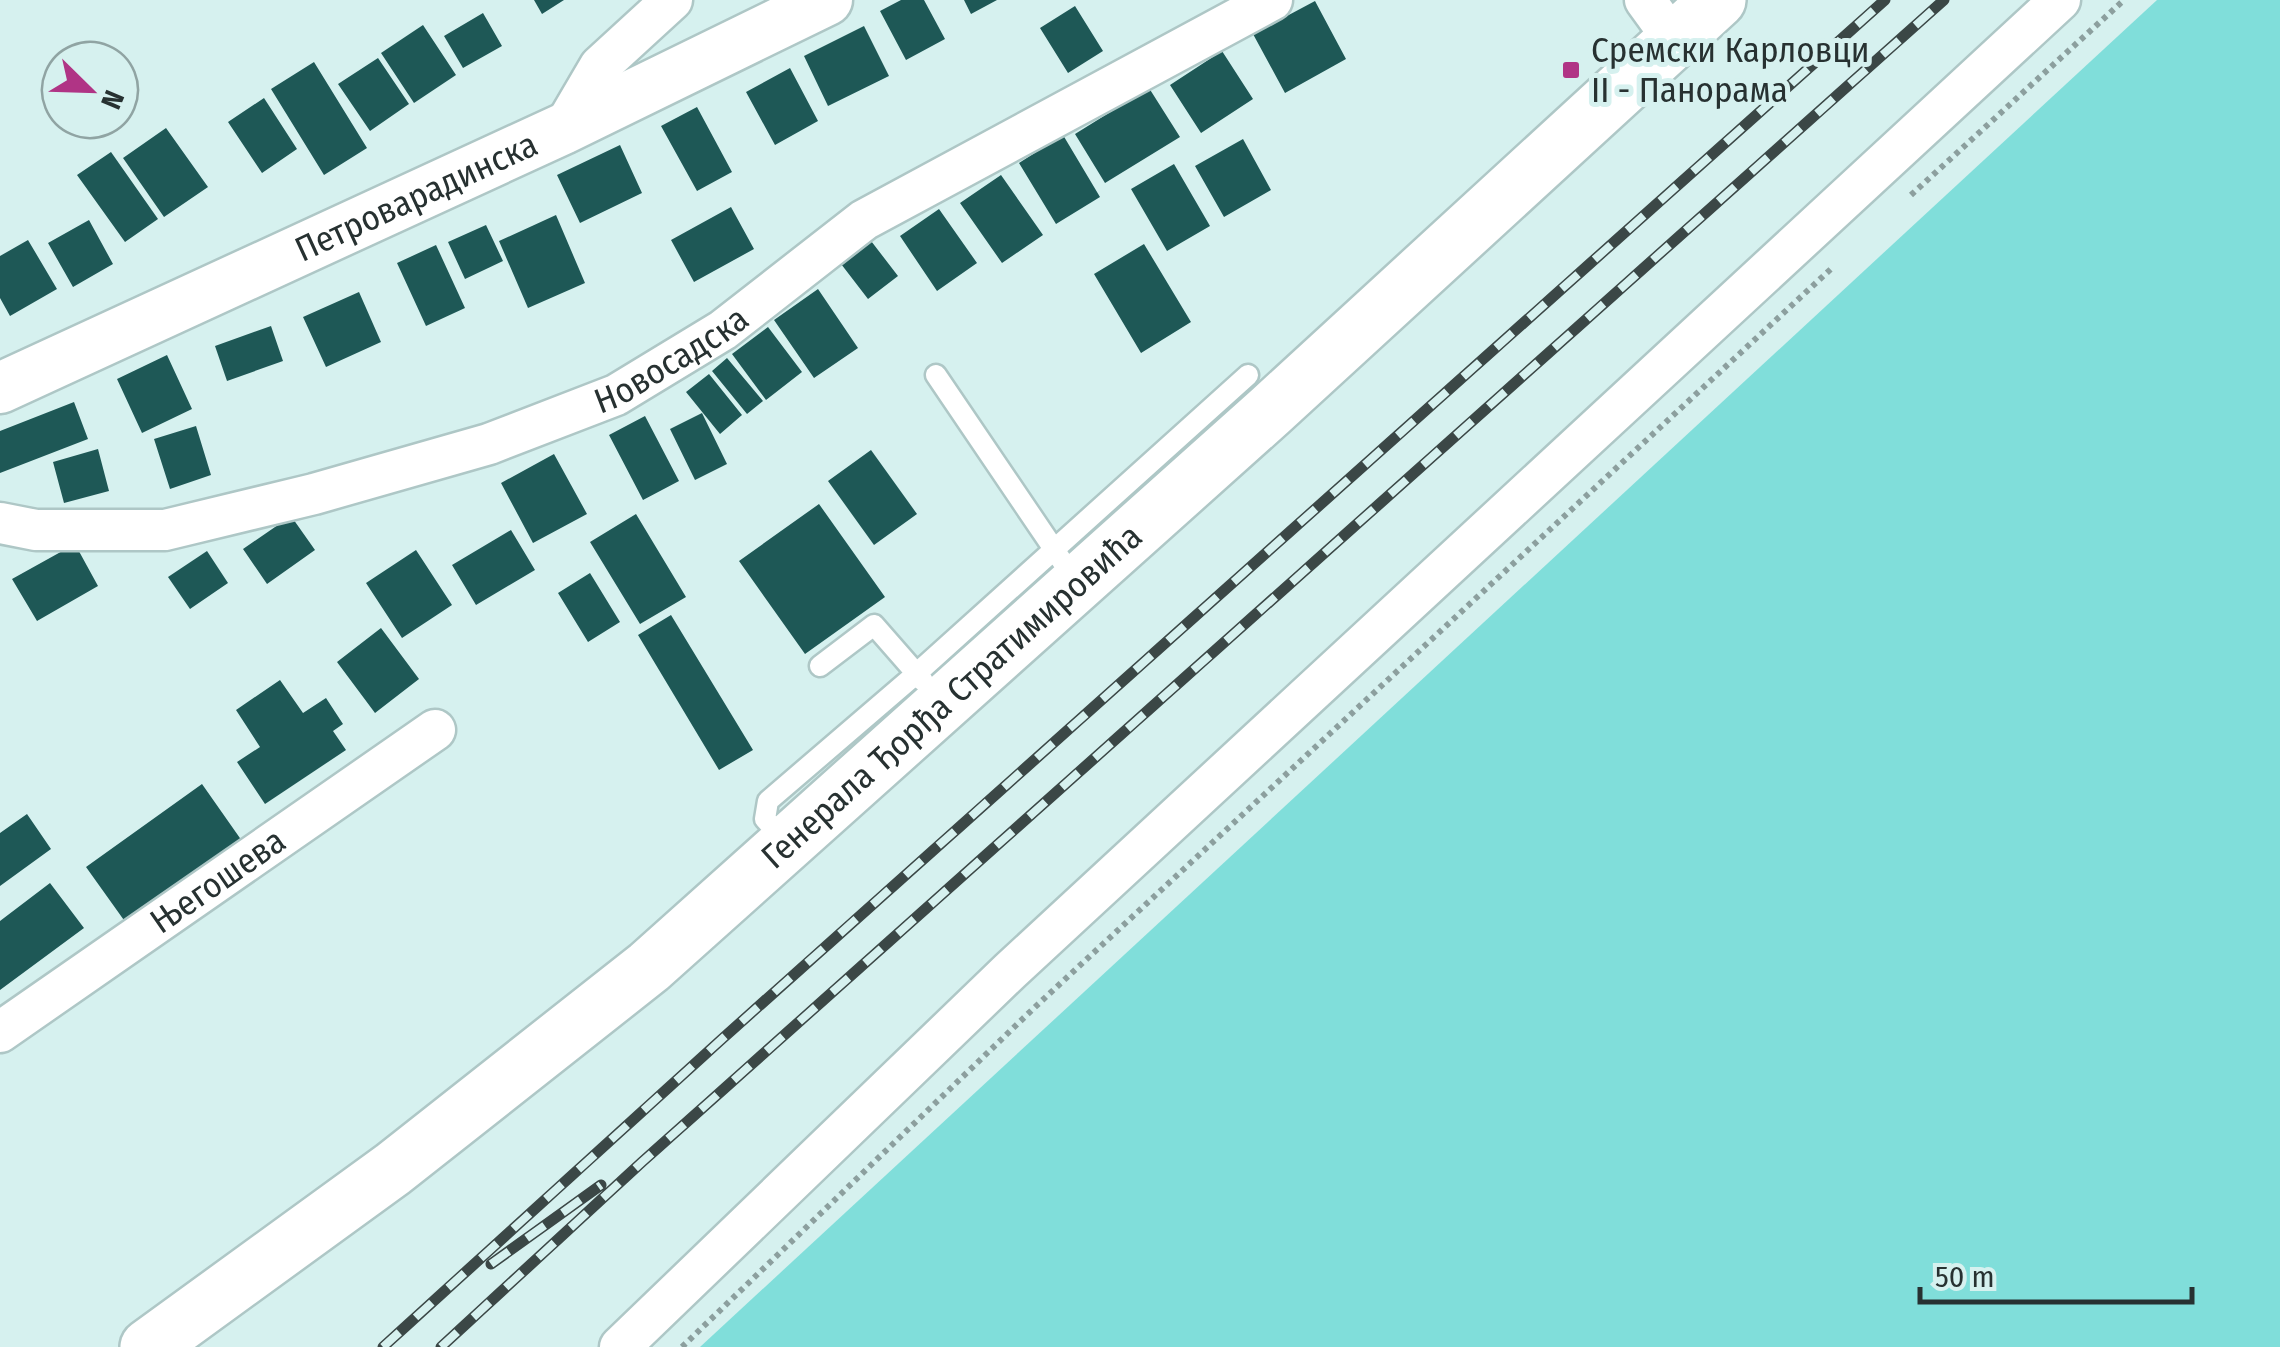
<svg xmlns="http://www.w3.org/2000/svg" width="2280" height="1347" viewBox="0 0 2280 1347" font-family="'Fira Sans Condensed',sans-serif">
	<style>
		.green { fill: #80deda }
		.building { fill: #1e5856 }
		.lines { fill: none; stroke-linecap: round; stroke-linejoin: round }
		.service-casing { stroke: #aec7c6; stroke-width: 25 }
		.minor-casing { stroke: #aec7c6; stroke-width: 45 }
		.tertiary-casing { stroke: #aec7c6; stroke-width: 55 }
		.secondary-casing { stroke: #aec7c6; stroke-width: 60 }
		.path { stroke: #8c9f9e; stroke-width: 6; stroke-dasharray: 5 5; stroke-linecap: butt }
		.service { stroke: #fff; stroke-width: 20 }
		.minor { stroke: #fff; stroke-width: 40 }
		.tertiary { stroke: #fff; stroke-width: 50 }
		.secondary { stroke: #fff; stroke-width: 55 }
		.rail-casing { stroke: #3b4746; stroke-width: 11 }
		.rail { stroke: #d6f1ef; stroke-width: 8; stroke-dasharray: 22; stroke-linecap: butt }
		.poi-dot { fill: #b03485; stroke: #d6f1ef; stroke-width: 4 }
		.labels { text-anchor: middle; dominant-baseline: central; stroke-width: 10; stroke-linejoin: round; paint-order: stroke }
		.poi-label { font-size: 35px; fill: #273131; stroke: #d6f1ef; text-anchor: start }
		.street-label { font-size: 35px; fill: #273131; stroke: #d6f1ef }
	</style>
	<rect width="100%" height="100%" fill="#d6f1ef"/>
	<!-- green -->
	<path class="green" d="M2157,0h123v1347h-1580z"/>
	<!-- building -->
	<path class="building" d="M534,0h30l-22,14z
		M901,0h23l21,39 -39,21 -26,-49z
		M964,0h33l-26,14z
		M1315,1l31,58 -61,34 -32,-59z
		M1075,6l28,45 -35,22 -28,-45z
		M483,13l19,33 -39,22 -19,-32z
		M423,25l33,50 -42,28 -33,-50z
		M864,26l25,50 -61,30 -24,-50z
		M1222,51l31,48 -52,34 -31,-48z
		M378,58l31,46 -39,27 -32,-47z
		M314,62l53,86 -43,27 -53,-86z
		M790,68l28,53 -43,24 -29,-53z
		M1149,88l31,49 -75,46 -30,-49z
		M264,98l33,51 -35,24 -34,-51z
		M697,107l35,65 -35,19 -36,-65z
		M166,128l42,59 -44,30 -41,-59z
		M1063,135l37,62 -44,27 -37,-61z
		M1243,139l28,51 -47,27 -29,-51z
		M620,145l22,48 -62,30 -23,-48z
		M111,152l47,67 -33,23 -48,-67z
		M1174,164l36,62 -43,25 -36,-62z
		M1001,175l42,60 -41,28 -42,-60z
		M731,207l23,42 -60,33 -23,-42z
		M939,209l38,54 -40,28 -37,-55z
		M556,215l29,68 -57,25 -29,-67z
		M89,220l24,44 -40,23 -25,-44z
		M486,225l17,36 -38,18 -17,-37z
		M868,237l30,39 -30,23 -30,-39z
		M28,240l29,49 -47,27 -10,-18v-42z
		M1144,244l47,78 -50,31 -47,-79z
		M436,245l29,63 -39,18 -29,-63z
		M818,289l40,59 -44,30 -40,-58z
		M359,292l22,50 -55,25 -23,-50z
		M271,326l12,35 -56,20 -12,-35z
		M768,327l34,45 -36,28 -34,-46z
		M167,355l25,54 -50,24 -25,-54z
		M727,358l36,43 -16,13 -35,-43z
		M709,374l33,41 -22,19 -34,-42z
		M74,402l14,37 -88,34v-42z
		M702,413l25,51 -32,16 -25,-51z
		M645,416l34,65 -36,19 -34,-65z
		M196,426l15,49 -41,14 -16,-50z
		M98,449l11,42 -45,12 -11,-41z
		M871,450l46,64 -43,31 -46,-64z
		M554,454l33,60 -54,29 -32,-60z
		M819,504l66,93 -80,57 -66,-93z
		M636,514l50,83 -46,27 -50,-82z
		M291,516l24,34 -48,34 -24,-35z
		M511,530l24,40 -59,35 -24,-40z
		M75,544l23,42 -61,35 -25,-42z
		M416,550l36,55 -50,33 -36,-55z
		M207,551l21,32 -38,26 -22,-32z
		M590,573l30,49 -32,20 -30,-49z
		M671,615l82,135 -34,20 -81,-135z
		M381,628l38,51 -44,34 -38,-51z
		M280,680l23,33 23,-15 17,26 -10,7 13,19 -81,54 -28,-42 23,-15 -24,-37z
		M202,784l40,57 -116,82 -40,-56z
		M27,814l24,35 -51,37v-53z
		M50,883l34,45 -84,62v-69z"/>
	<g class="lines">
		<!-- service casing -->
		<g class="service-casing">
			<path id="service" d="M936,375l126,186
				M820,666l54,-41 49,56
				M786,842l-21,-23 3,-18 148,-127 332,-299"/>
		</g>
		<!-- minor casing -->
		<g class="minor-casing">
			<g id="minor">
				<path d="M1645,0l29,40"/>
				<path d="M563,129l37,-63 72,-66"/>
				<path id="s1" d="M0,523l36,7h129l149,-36 175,-50 127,-49 107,-65 141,-110 408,-220"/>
				<path id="s2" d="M0,1032l435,-302"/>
				<path d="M620,1347l390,-376 1050,-971"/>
			</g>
		</g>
		<!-- tertiary casing -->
		<g class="tertiary-casing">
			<g id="tertiary">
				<path id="s3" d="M0,388l563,-259 264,-129"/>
			</g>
		</g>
		<!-- secondary casing -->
		<g class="secondary-casing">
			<g id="secondary">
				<path id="s4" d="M148,1347l245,-178 256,-202 621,-556 448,-411"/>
			</g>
		</g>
		<!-- path -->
		<path class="path" d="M1911,195l213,-195
			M682,1347l352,-339 798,-740"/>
		<!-- service -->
		<use href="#service" class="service"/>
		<!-- minor -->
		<use href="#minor" class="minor"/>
		<!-- tertiary -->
		<use href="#tertiary" class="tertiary"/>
		<!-- secondary -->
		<use href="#secondary" class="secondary"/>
		<!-- rail casing -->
		<g class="rail-casing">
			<path id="rail" d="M491,1264l110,-79
				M383,1347l339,-308 1163,-1039
				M441,1347l201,-185 1302,-1162"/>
		</g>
		<!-- rail -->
		<use href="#rail" class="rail"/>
	</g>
	<!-- markers -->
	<rect class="poi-dot" x="1561" y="60" width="20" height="20" rx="5"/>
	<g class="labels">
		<!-- poi labels -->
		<g class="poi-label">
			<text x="1591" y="50">Сремски Карловци<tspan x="1591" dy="40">II - Панорама</tspan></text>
		</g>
		<!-- street labels -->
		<g class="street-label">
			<text stroke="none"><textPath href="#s3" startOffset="458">Петроварадинска</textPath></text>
			<text stroke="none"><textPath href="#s1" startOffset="702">Новосадска</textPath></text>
			<text stroke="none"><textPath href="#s4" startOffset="1035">Генерала Ђорђа Стратимировића</textPath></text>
			<text stroke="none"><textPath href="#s2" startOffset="265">Његошева</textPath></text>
		</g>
	</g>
	<!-- north arrow -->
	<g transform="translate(90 90) rotate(113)"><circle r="48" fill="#d6f1ef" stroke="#90a4a3" stroke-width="2.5"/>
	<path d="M0-8L18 38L0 25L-18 38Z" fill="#b03485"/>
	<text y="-15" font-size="28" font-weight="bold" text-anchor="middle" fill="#273131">N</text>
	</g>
	<!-- scale -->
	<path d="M1920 1287v15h272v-15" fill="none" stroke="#273131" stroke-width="5"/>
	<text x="1935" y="1287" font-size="30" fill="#273131" stroke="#d6f1ef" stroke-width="8" paint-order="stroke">50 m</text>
</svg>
